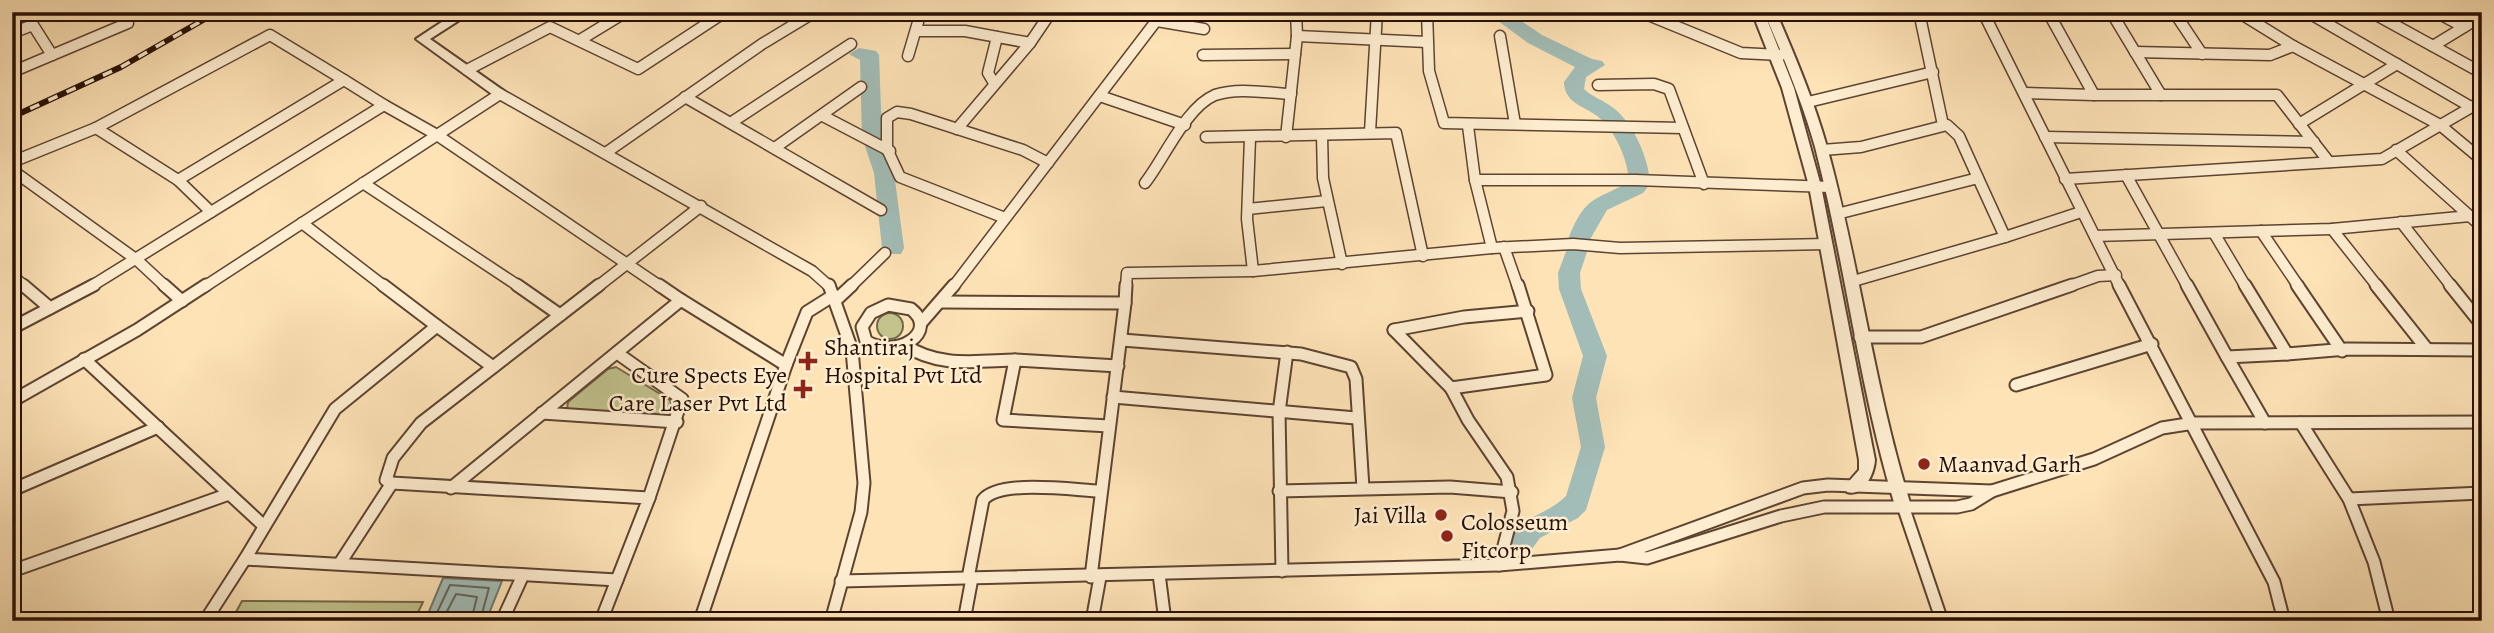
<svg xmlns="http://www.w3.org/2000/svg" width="2494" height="633" font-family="Alegreya,serif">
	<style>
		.green { fill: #c2c38d; stroke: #746948; stroke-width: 2 }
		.water { fill: #a2bdb7; stroke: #71776f; stroke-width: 2 }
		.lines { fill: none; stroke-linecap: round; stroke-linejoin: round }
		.shore { stroke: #64665e; stroke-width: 2 }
		.river { fill: #a2bdb7; fill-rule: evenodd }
		.minor-far1-casing { stroke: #5d4431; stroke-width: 13 }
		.minor-casing { stroke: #5d4431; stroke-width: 15 }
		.tertiary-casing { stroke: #5d4431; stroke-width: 4 }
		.minor-far1 { stroke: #feedd0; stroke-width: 10 }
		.minor { stroke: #feedd0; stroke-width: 11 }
		.tertiary { fill: #feedd0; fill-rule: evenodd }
		.rail-casing { stroke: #270f04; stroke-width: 6 }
		.rail { stroke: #feedd0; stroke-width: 3.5; stroke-dasharray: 10; stroke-linecap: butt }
		.poi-dot { fill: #8f2418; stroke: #feedd0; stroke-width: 2.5 }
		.labels { text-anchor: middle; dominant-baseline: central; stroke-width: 5; stroke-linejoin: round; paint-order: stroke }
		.poi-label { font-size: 24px; fill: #270f04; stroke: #feedd0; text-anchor: start }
	</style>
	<rect width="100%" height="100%" fill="#fee3b7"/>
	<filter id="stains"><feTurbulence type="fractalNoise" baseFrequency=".00286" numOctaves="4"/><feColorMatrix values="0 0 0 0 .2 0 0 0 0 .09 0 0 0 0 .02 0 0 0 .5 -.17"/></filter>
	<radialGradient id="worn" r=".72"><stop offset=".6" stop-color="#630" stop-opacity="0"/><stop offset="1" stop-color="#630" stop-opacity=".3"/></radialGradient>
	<g class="green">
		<circle cx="890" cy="326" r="13"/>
		<path d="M616,367L670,400L672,408L659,415L567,409L568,402L608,369Z"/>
		<path d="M242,601L423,602L414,621H231Z"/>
	</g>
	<path class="water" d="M443,578L502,581L486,621H425Z"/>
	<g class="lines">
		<g class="shore">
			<path d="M433,621L450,585L489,588L480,621"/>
			<path d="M442,621L456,594L477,597L471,621"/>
		</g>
		<g class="river">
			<path d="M1486,12H1508L1542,35L1592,59L1602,61L1605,65L1586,77L1584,89C1592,97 1603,100 1612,107C1633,122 1649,158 1650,184L1643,193L1607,210L1588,243H1572L1569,237C1586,195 1595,201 1629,182C1628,161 1617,135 1602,120C1589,107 1564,105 1564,82L1575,67L1528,43Z"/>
			<path d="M859,48L876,51L879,55L882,137L894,173L904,248L901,254H885L882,248L874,173L862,137L860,60L849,54Z"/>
			<path d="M1576,244L1584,246L1587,252L1580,273L1581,289L1607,356L1596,398L1605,447L1586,510L1578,518L1540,538L1531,550L1522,553L1513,550L1509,542C1523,514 1546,516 1566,496L1581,447L1572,398L1583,356L1559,289L1558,273L1568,246Z"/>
		</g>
		<defs>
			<g id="minor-far1">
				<path d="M1427,12L1429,71L1444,123L1683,128"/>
				<path d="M1641,12L1741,53L1781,55"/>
				<path d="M1919,12L1943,125"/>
				<path d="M1983,12L2120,287"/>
				<path d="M2111,12L2161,95"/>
				<path d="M2174,12L2202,54"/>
				<path d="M2307,12L2471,107"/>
				<path d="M2371,12L2482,73"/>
				<path d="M2436,12L2464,27"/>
				<path d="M1157,21L1204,29"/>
				<path d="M916,31H965L1030,43"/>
				<path d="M12,33L33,25L52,55"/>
				<path d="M1297,36L1427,42"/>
				<path d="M1500,36L1515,124"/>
				<path d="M580,40L626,12"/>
				<path d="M2293,46L2440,125L2482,160"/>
				<path d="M2433,46L2482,16"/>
				<path d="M2135,52L2270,55L2293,46L2238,12"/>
				<path d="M1203,55L1295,54"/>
				<path d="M908,56L921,12"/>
				<path d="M467,70L550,27L638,69L725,12"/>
				<path d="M12,72L128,23"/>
				<path d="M994,83L988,73L997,37"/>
				<path d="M1598,85L1654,84L1669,89L1704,184"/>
				<path d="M2024,93L2094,95L2048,12"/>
				<path d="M2094,95H2277L2329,162"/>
				<path d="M1100,96L1185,125"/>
				<path d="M685,97L881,210"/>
				<path d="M1808,102L1933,72"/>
				<path d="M823,116L890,151"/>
				<path d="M732,122L851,44"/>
				<path d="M2299,124L2397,64"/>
				<path d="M1468,126L1475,180"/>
				<path d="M96,128L270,35L344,80"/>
				<path d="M957,129L1030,43L1051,12"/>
				<path d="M1370,132L1377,12"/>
				<path d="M1322,135L1323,178L1342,264"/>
				<path d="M1206,137L1396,133L1423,256"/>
				<path d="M1286,137L1297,36L1296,12"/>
				<path d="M2045,137L2314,142"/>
				<path d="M1250,138L1247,219L1253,271"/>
				<path d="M776,147L861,87"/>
				<path d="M1822,150L1861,147L1947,125L1959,136L1978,178"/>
				<path d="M2396,150L2482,227"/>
				<path d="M607,152L762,44L815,12"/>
				<path d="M12,162L96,128L178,180L344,80L384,105"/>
				<path d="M12,170L137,260L166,287"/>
				<path d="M2126,175L2188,287"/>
				<path d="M2065,179L2382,159L2482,101"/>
				<path d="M178,180L211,212"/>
				<path d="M363,183L520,287"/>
				<path d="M1145,183C1164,159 1186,107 1215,95C1238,87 1268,93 1291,94"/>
				<path d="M1248,209L1327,201"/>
				<path d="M1837,214L1978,178L2005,237L2081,212"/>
				<path d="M1005,218L900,177L887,149V118L897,112L911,114L1023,150L1048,163"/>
				<path d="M2401,222L2452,287"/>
				<path d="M302,223L385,287"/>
				<path d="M2332,229L2378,287"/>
				<path d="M2261,231L2299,287"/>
				<path d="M2214,233L2246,287"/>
				<path d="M2095,236L2332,229L2470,216"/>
				<path d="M1504,247L1518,287"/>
				<path d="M1492,248L1573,244L1620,248L1827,244"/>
				<path d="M12,275L25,287"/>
				<path d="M1850,282L2005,237"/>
				<path d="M90,287L384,105L437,135L661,287"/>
				<path d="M204,287L500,94L812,271L830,287"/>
				<path d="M597,287L701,206"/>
				<path d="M850,287L885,253"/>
				<path d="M953,287L1163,12"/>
				<path d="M1126,287L1127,273L1253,271L1492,248L1475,180H1636L1830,187"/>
				<path d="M2067,287L2098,276L2116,275"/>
			</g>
			<g id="minor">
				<path d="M23,285L50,308"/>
				<path d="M164,285L182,301"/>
				<path d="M383,285L437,326L335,409L245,559L617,580"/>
				<path d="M517,285L560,315"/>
				<path d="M599,285L421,423L393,458L386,480L392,483L649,498L601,621"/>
				<path d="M659,285L681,300"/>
				<path d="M829,285L852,350L864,483L861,512L831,621"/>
				<path d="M2119,285L2274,582L2284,621"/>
				<path d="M2187,285L2227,357L2287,354L2245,285"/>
				<path d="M2297,285L2342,351"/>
				<path d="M2376,285L2426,348"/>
				<path d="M2450,285L2482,325"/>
				<path d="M836,300L852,285"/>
				<path d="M941,302L1125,303L1126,285"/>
				<path d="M888,305L911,309C940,332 896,360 866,341L862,327L871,313Z"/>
				<path d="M921,323L954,285"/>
				<path d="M437,326L493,367"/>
				<path d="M12,328L94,285"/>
				<path d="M1394,330L1451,388L1468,420L1507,477L1513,511L1499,565"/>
				<path d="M1394,330L1464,317L1528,311"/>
				<path d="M1860,337H1921L2072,285"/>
				<path d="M1122,340L1301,354L1351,367L1356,379L1363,488"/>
				<path d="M905,345C938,368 977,361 1015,360"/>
				<path d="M617,353L682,399L649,498"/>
				<path d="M2287,354L2347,349L2482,350"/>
				<path d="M2227,357L2265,423"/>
				<path d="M84,359L264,526"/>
				<path d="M786,365L807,312L834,295"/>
				<path d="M2016,385L2152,344"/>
				<path d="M1451,388L1546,375L1518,285"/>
				<path d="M1113,397L1356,418"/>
				<path d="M12,401L137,330L206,285"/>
				<path d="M542,413L677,422"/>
				<path d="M2301,423L2349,499L2374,562L2389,621"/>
				<path d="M1109,426L1003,420L1015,360L1118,366"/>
				<path d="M451,488L681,300L786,365L700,621"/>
				<path d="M12,490L158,427"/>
				<path d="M1279,491L1450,487L1512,492"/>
				<path d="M2349,499L2482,493"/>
				<path d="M1903,506L1942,621"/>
				<path d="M1620,555L1803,488L1828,485L1992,491L2094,459L2162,428L2194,423L2482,422"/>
				<path d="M340,563L392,483"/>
				<path d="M12,571L229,494"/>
				<path d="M1282,571L1279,412L1287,352"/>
				<path d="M1159,574L1165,621"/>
				<path d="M1091,577L1125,303"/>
				<path d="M968,578L983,500C999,479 1073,490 1100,491"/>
				<path d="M841,581L1499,565L1620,555L1647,558L1781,516L1824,507H1957L1971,504L1992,491"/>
				<path d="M205,621L245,559"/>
				<path d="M502,621L523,575"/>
				<path d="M964,621L972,578"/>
				<path d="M1092,621L1100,577"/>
			</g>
			<g id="tertiary">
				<path d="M457,12H472L430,39L504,91L506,94L504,97H496L416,39Z"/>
				<path d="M1752,12H1764L1794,88L1821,186L1875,460C1874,474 1864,497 1847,492L1844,487L1859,470V460L1809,186L1782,88Z"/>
				<path d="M1764,12H1776C1795,56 1814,101 1827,147C1860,266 1874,388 1911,506L1909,511L1903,513L1897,511L1895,506C1859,388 1846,266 1815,147C1802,101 1783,56 1764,12Z"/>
			</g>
		</defs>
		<use href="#minor-far1" class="minor-far1-casing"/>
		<use href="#minor" class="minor-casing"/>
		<use href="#tertiary" class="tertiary-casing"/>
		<use href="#minor-far1" class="minor-far1"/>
		<use href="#minor" class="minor"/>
		<use href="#tertiary" class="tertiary"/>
		<defs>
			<path id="rail" d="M12,117L121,67L217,12"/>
		</defs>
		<use href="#rail" class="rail-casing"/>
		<use href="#rail" class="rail"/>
	</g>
	<g class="poi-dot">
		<path d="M804.5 350.5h7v7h7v7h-7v7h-7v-7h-7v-7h7z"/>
		<path d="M799.5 378.5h7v7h7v7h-7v7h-7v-7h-7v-7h7z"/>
		<circle cx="1924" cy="464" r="7"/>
		<circle cx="1441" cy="515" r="7"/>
		<circle cx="1447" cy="536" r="7"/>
	</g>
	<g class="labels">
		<g class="poi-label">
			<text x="824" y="347">Shantiraj<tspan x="824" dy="28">Hospital Pvt Ltd</tspan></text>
			<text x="787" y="375" text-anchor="end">Cure Spects Eye<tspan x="787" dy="28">Care Laser Pvt Ltd</tspan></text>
			<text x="1938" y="464">Maanvad Garh</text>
			<text x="1427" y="515" text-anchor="end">Jai Villa</text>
			<text x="1461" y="522">Colosseum<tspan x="1461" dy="28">Fitcorp</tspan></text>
		</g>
	</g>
	<rect width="2494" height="633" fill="none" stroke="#fee3b7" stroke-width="42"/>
	<rect x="14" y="14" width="2466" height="605" fill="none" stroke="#270f04" stroke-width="3.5"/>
	<rect x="21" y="21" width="2452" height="591" fill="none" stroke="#270f04" stroke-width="2"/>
	<rect width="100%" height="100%" filter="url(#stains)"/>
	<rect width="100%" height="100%" fill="url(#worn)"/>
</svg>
